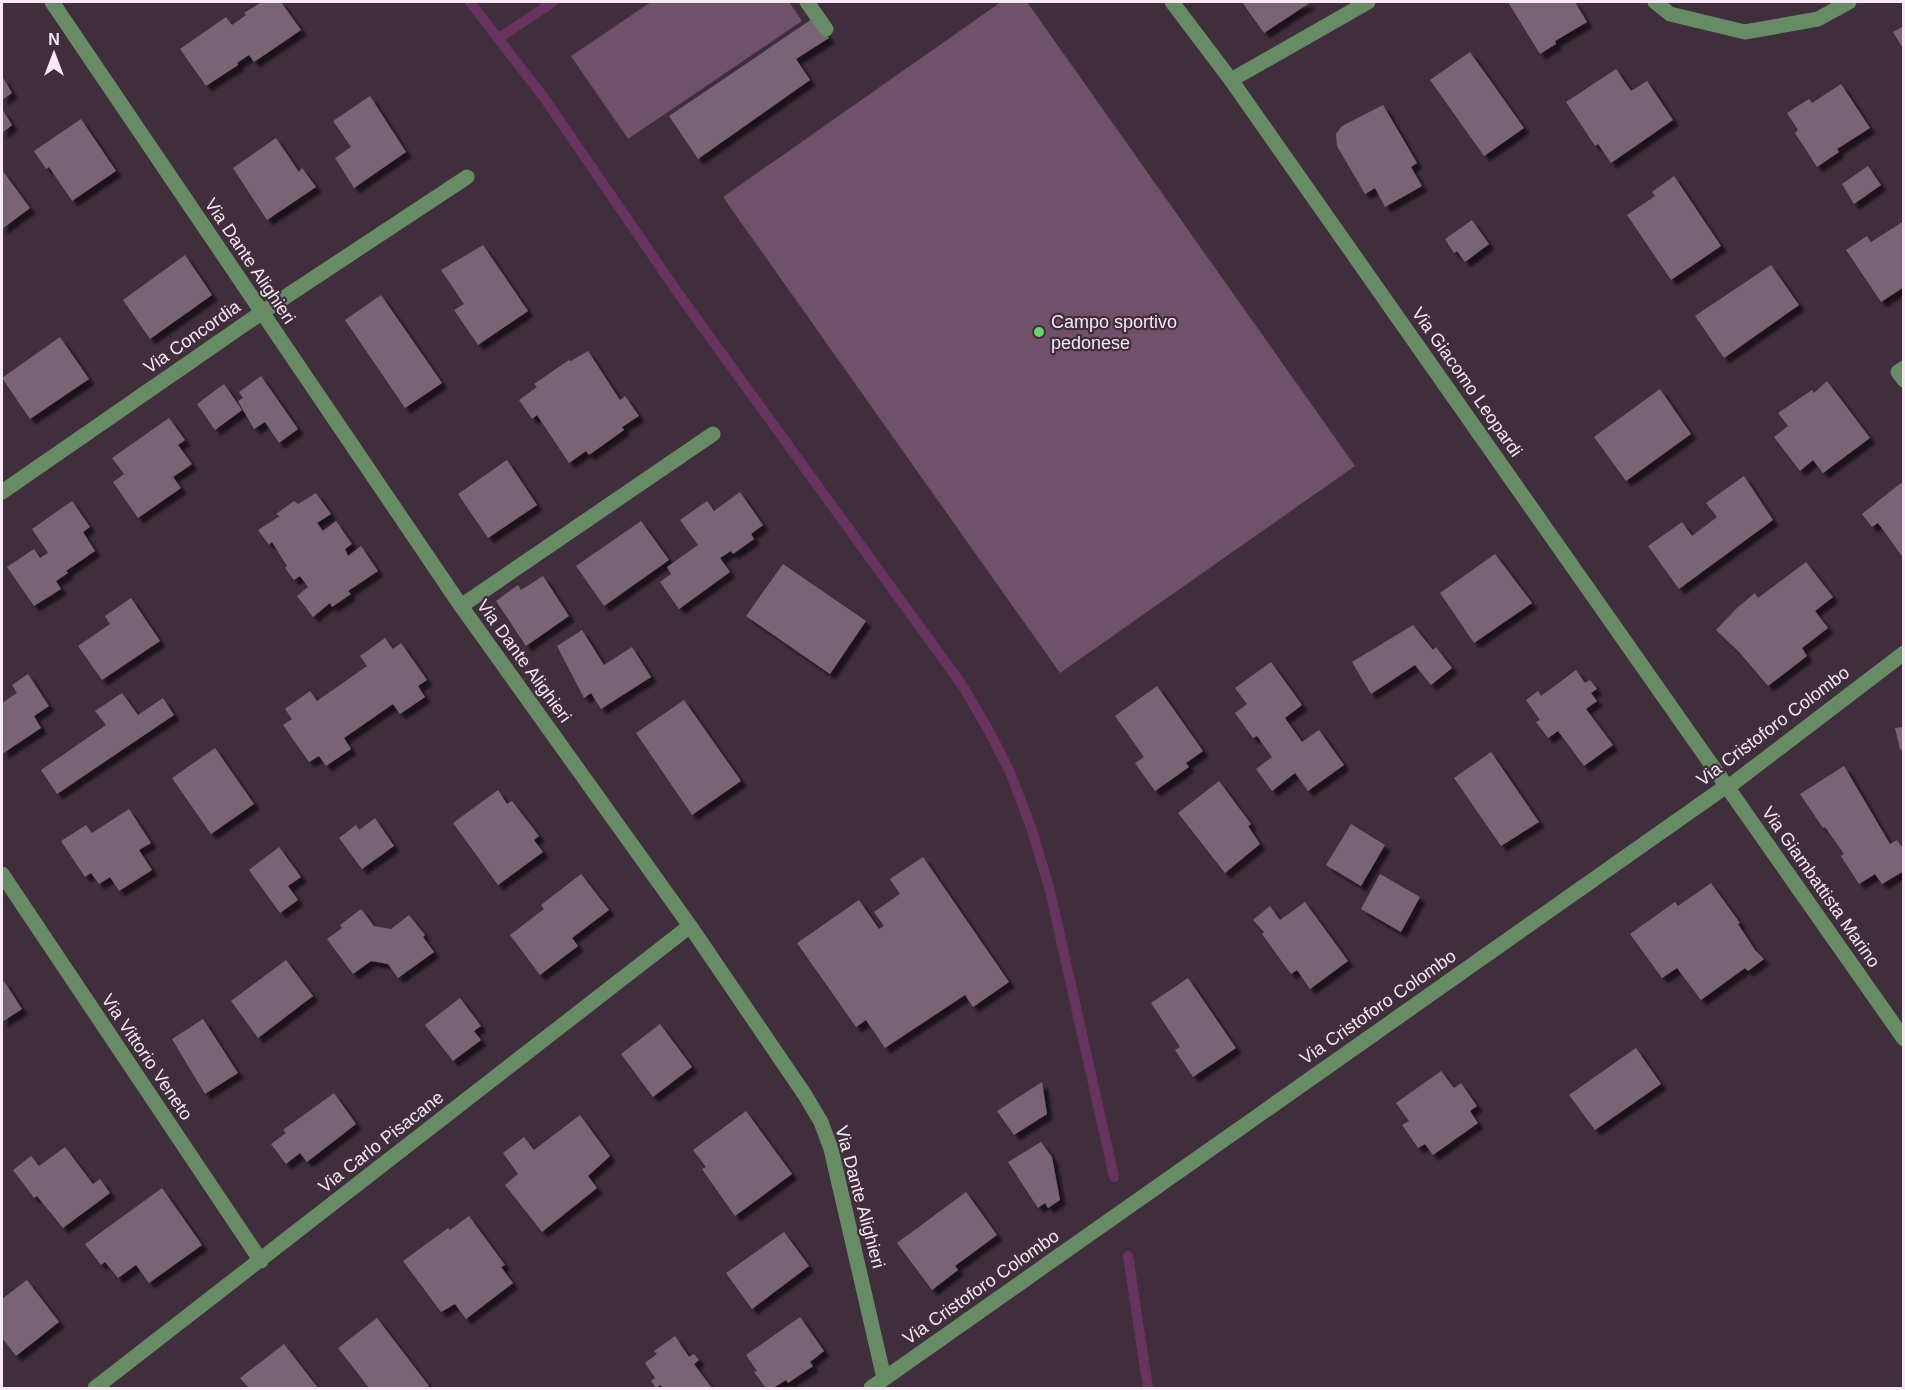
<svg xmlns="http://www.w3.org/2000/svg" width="1905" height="1390" font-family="Arial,sans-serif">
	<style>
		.green { fill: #71506a }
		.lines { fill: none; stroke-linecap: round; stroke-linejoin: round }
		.stream { stroke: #68345f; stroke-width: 10 }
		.building { fill: #796374; filter: url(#shadow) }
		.minor { stroke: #668b65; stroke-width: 15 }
		.poi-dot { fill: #65d467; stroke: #412e3d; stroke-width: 2 }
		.labels { text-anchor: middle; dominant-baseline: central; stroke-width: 4.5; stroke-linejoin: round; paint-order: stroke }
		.street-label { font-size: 18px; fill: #f6e9f3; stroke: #412e3d }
		.poi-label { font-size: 18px; fill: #f6e9f3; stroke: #412e3d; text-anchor: start }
	</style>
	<defs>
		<filter id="shadow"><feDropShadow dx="5.5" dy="5.5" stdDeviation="1.5" flood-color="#0009"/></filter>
	</defs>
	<rect width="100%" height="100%" fill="#412e3d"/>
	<g class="green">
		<path d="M651,2H789L802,21L628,139L571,56Z"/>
		<path d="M1001,2H1027L1355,466L1060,673L723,197Z"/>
	</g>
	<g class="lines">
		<g class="stream">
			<path d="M470,2L545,99L678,293L962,685L989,731L1010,772L1032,830L1050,891L1114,1177"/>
			<path d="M499,38L553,2"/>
			<path d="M1128,1256L1148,1388"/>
		</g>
	</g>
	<g class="building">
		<path d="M262,2H281L301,30L254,62L249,55L237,63L238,65L206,86L180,49L226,17L232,25L246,15L244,13Z"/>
		<path d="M1242,2H1311L1264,33Z"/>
		<path d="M1508,2H1575L1587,22L1555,41L1556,44L1540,54Z"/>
		<path d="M815,17L829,38L796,59L810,80L698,159L669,116Z"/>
		<path d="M1904,26V50L1893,32Z"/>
		<path d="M1470,52L1524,128L1484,156L1430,80Z"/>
		<path d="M1616,69L1631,91L1647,81L1673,120L1611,163L1598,144L1595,146L1566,102Z"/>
		<path d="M2,76L12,93L2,100Z"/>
		<path d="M1841,84L1870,128L1837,149L1839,152L1817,167L1795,133L1798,130L1787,113L1809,99L1812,103Z"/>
		<path d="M370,96L406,152L354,188L335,158L351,147L333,121Z"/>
		<path d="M1383,105L1417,163L1411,167L1422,186L1385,207L1375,188L1365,194L1337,146L1336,134L1342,126Z"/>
		<path d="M2,109L12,125L2,133Z"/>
		<path d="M81,119L116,171L72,201L49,167L46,169L34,151Z"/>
		<path d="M276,138L299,172L302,168L316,187L267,220L233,168Z"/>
		<path d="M1868,166L1881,185L1854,204L1842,184Z"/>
		<path d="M2,170L30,208L2,229Z"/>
		<path d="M1674,176L1721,246L1671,280L1627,215L1655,196L1652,192Z"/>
		<path d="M1472,220L1489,244L1465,262L1457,251L1454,253L1445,239Z"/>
		<path d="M1904,221V287L1881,302L1846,250L1867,236L1871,242Z"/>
		<path d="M483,245L528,311L478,345L454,310L464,304L441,270Z"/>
		<path d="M185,255L212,295L150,339L123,300Z"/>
		<path d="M1771,265L1799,305L1724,358L1695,316Z"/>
		<path d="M381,295L442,383L405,408L345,320Z"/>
		<path d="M60,337L89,379L30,419L2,378Z"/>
		<path d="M588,351L620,400L625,396L639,416L622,427L624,430L589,455L586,451L569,463L537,415L532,419L519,400L537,387L534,384L569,360L571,361Z"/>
		<path d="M261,376L298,429L279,443L265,422L254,429L238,401L243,398L239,392Z"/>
		<path d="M1827,381L1870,438L1823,473L1813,460L1800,471L1774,437L1788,426L1778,413L1812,390L1814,393Z"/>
		<path d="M224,384L242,410L215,430L197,404Z"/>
		<path d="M1660,389L1691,434L1626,481L1594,437Z"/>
		<path d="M169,418L185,440L178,445L192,464L173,477L181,488L138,518L113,482L124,474L112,458Z"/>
		<path d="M507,460L537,505L488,538L458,494Z"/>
		<path d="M1744,476L1773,520L1679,589L1648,546L1682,522L1692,536L1717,517L1706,503Z"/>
		<path d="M1901,483L1904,487V559L1878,523L1872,527L1862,514Z"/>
		<path d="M740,492L763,525L751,534L754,539L733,554L731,551L720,558L730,572L679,609L660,582L671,574L667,567L698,545L680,520L707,501L714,511Z"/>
		<path d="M316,493L331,514L317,523L323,531L336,521L352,544L345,549L348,556L361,546L378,571L348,591L351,594L332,607L330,603L313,617L297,596L308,587L300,576L294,580L285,568L287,566L272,542L269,545L258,530L280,516L276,514L294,501L298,504Z"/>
		<path d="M72,501L90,527L83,532L95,551L66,571L68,573L56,581L61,589L34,606L7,567L34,549L40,558L48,553L32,529Z"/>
		<path d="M641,521L669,560L604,606L576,566Z"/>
		<path d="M1495,554L1532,603L1474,643L1440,593Z"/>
		<path d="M1806,562L1833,597L1815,611L1828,628L1802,648L1807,656L1768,686L1740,653L1716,630L1737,608L1755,593L1758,598Z"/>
		<path d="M783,564L866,621L830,674L746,616Z"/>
		<path d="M543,576L569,616L526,646L496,601L518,585L521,590Z"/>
		<path d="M131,598L160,641L102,680L78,646L110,624L105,616Z"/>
		<path d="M1413,625L1433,650L1436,647L1452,668L1431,685L1415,665L1371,694L1352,662Z"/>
		<path d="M582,630L604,665L632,647L651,677L601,709L591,693L584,698L557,646Z"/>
		<path d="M385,638L393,649L401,643L427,680L418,686L425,697L400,714L393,704L344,738L351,749L326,766L319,756L309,762L283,725L292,719L285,709L310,691L317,701L367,666L360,656Z"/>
		<path d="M1271,662L1302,705L1285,718L1302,742L1319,730L1344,765L1308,791L1295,773L1272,791L1256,769L1272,757L1257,736L1253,738L1235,713L1247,704L1235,688Z"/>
		<path d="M1576,670L1585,683L1590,680L1597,689L1591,693L1597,701L1586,709L1613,745L1584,766L1558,731L1548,738L1536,722L1540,720L1526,700L1538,691L1541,696Z"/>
		<path d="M28,674L49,706L34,716L41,728L2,754V703L17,693L12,685Z"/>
		<path d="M1157,686L1203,751L1186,763L1189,767L1155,791L1135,763L1144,757L1115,716Z"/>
		<path d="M122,693L138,715L163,698L174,715L57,794L41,770L106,725L95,711Z"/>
		<path d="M684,700L741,781L692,815L636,733Z"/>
		<path d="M1904,727V752L1900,749L1895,728Z"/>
		<path d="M215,748L254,804L211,834L172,778Z"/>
		<path d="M1491,752L1539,822L1501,846L1454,778Z"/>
		<path d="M1844,766L1890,844L1897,840L1904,850V871L1882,884L1875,874L1859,884L1841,856L1844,854L1825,827L1823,828L1800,794Z"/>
		<path d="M1219,781L1251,824L1248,826L1260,844L1225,873L1178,813Z"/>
		<path d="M498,790L507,804L512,801L539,836L534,840L543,852L498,885L453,823Z"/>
		<path d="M129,809L151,843L139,850L152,870L119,891L110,877L99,884L91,873L85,877L61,841L86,825L92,833Z"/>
		<path d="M375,818L394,846L362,869L339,838L356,825L359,830Z"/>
		<path d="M1351,824L1385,845L1361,886L1326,865Z"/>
		<path d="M279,847L301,877L288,886L298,900L280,913L249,870Z"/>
		<path d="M923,857L1009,982L973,1007L965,995L885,1048L866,1020L856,1027L797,943L859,900L879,929L884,926L874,912L900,894L890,879Z"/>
		<path d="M581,874L609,910L572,938L578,946L540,975L510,935L544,909L541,905Z"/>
		<path d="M1380,874L1420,897L1401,932L1361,909Z"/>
		<path d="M1711,883L1740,923L1738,924L1755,950L1764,959L1748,971L1745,968L1701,1000L1677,968L1662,978L1630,934L1675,902L1678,906Z"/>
		<path d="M1305,902L1348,961L1310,989L1297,970L1291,974L1262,934L1264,932L1253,920L1270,906L1280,920Z"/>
		<path d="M361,909L374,926L391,929L409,915L425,935L423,937L434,952L398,978L388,964L371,961L353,974L327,939L342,928L340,925Z"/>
		<path d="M286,960L313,996L258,1038L231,1001Z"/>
		<path d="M1188,978L1236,1048L1193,1077L1175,1050L1180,1047L1151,1003Z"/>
		<path d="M4,981L22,1009L2,1022V983Z"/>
		<path d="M460,998L481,1026L474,1031L481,1040L453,1061L425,1025Z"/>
		<path d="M203,1019L238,1073L205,1094L172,1039Z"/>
		<path d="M660,1024L692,1067L653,1097L621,1054Z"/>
		<path d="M1636,1048L1661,1084L1595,1130L1569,1095Z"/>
		<path d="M1441,1071L1454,1088L1461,1083L1477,1106L1470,1111L1478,1123L1433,1155L1425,1144L1418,1148L1402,1125L1409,1121L1396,1103Z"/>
		<path d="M1042,1082L1047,1114L1014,1135L997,1111Z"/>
		<path d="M334,1093L356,1124L307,1162L300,1153L286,1164L271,1144L286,1133L283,1130Z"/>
		<path d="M746,1111L792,1174L735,1216L702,1169L706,1167L693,1150Z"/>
		<path d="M580,1115L610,1156L588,1176L597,1188L542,1232L505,1185L518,1174L503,1153L524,1137L534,1150Z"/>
		<path d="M1041,1142L1052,1157L1060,1200L1048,1208L1045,1203L1038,1208L1008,1162Z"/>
		<path d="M65,1147L93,1184L100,1179L110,1193L63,1228L37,1196L34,1198L13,1170L31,1156L39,1166Z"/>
		<path d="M162,1188L202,1245L149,1283L136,1265L118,1278L105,1262L101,1265L85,1244Z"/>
		<path d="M966,1192L997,1235L955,1266L958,1270L932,1290L897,1243Z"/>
		<path d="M469,1216L505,1265L501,1267L513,1283L466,1319L455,1304L441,1312L403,1261L448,1228L450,1230Z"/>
		<path d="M784,1232L809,1266L752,1309L726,1273Z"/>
		<path d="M27,1280L59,1322L16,1356L3,1339L2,1340V1299Z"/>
		<path d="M800,1317L824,1351L810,1362L813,1366L788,1383L786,1380L773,1388H766L754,1372L757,1371L746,1355Z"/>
		<path d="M377,1318L429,1386L426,1388H369L338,1348Z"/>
		<path d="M675,1336L689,1357L694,1354L699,1360L694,1364L712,1388H663L660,1385L656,1388L651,1381L655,1378L645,1363L657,1354L654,1351Z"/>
		<path d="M284,1344L318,1388H249L240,1378Z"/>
	</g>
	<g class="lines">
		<g class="minor">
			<path d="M52,2L461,606L690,926L805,1095L821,1122L831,1149L884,1378"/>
			<path d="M807,2L826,29"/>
			<path d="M1172,2L1231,80L1904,1039"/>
			<path d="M1655,2L1670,14L1745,32L1818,19L1849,2"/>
			<path d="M1231,80L1368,2"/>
			<path d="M1904,368L1898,372L1904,380"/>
			<path d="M2,492L261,313L467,177"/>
			<path d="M461,606L713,434"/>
			<path d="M2,874L261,1261"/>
			<path d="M95,1388L690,926"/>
			<path d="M871,1388L1725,787L1727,788L1904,653"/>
		</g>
	</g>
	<circle class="poi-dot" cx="1039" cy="332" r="6"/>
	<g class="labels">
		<g class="street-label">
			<text transform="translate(250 261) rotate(56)">Via Dante Alighieri</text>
			<text transform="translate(192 337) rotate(-35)">Via Concordia</text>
			<text transform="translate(1467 382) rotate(55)">Via Giacomo Leopardi</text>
			<text transform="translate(524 661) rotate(54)">Via Dante Alighieri</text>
			<text transform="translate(1773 726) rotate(-37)">Via Cristoforo Colombo</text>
			<text transform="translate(1821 887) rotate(55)">Via Giambattista Marino</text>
			<text transform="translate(1378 1007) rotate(-35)">Via Cristoforo Colombo</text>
			<text transform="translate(147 1057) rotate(56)">Via Vittorio Veneto</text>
			<text transform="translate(381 1142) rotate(-38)">Via Carlo Pisacane</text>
			<text transform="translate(860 1197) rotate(75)">Via Dante Alighieri</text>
			<text transform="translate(981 1287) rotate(-35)">Via Cristoforo Colombo</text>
		</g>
		<g class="poi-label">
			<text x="1051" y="322">Campo sportivo<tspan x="1051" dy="21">pedonese</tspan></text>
		</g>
	</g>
	<rect width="1905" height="1390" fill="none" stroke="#f6e9f3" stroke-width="6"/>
	<g transform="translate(54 54)" stroke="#412e3d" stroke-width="4.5" paint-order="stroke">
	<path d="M0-4.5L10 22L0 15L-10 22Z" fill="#f6e9f3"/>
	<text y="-9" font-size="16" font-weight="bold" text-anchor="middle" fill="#f6e9f3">N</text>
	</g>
</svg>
